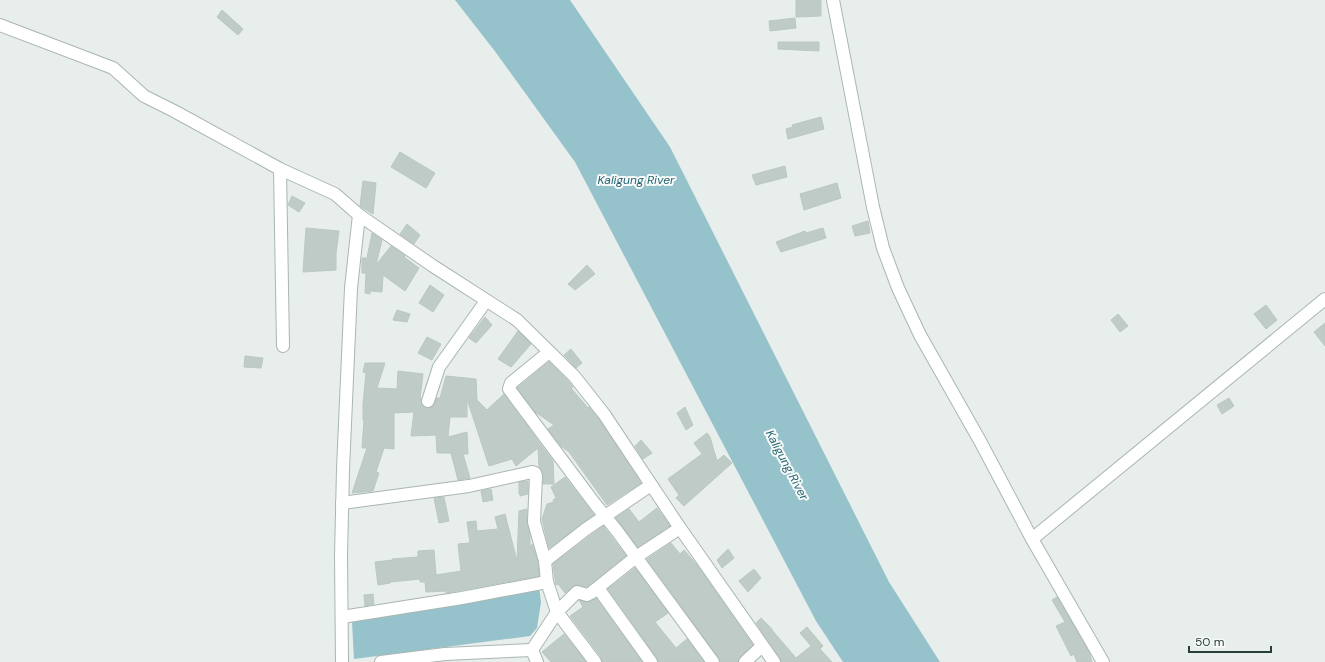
<svg xmlns="http://www.w3.org/2000/svg" width="1325" height="662" font-family="'DM Sans',sans-serif">
	<style>
		.water { fill: #96c2cc }
		.building { fill: #bfcbc7; stroke: #bac7c2 }
		.lines { fill: none; stroke-linecap: round; stroke-linejoin: round }
		.minor-casing { stroke: #aab6b2; stroke-width: 14 }
		.minor { stroke: #fff; stroke-width: 12 }
		.labels { text-anchor: middle; dominant-baseline: central; stroke-width: 4; stroke-linejoin: round; paint-order: stroke }
		.water-label { font-size: 12px; font-style: italic; fill: #276574; stroke: #f7faf9 }
	</style>
	<rect width="100%" height="100%" fill="#e7eeeb"/>
	<g class="water">
		<path d="M455,0H570L670,147L889,582L940,662H843L816,621L575,162L494,50Z"/>
		<path d="M539,587L541,602L537,628L530,636L354,659L352,622Z"/>
	</g>
	<g class="building">
		<path d="M796,0H821V16L796,17Z"/>
		<path d="M222,10L243,29L238,35L217,17Z"/>
		<path d="M795,18L796,28L770,31L769,21Z"/>
		<path d="M778,42H819V51L778,49Z"/>
		<path d="M821,117L824,129L788,139L786,129L793,127L792,125Z"/>
		<path d="M400,152L435,173L426,188L391,167Z"/>
		<path d="M785,166L787,177L756,185L752,175Z"/>
		<path d="M363,181L376,183L373,214L360,206Z"/>
		<path d="M837,183L841,198L804,210L800,194Z"/>
		<path d="M292,196L305,203L299,212L288,205Z"/>
		<path d="M868,221L870,233L855,236L852,226Z"/>
		<path d="M407,224L420,235L414,244L400,234Z"/>
		<path d="M306,228L339,231L336,253V270L303,272Z"/>
		<path d="M823,228L826,238L781,252L776,242L805,231L806,233Z"/>
		<path d="M372,233L382,240L376,265L391,246L405,256L404,257L419,268L405,291L383,275L382,292L370,291V294L365,293L366,273H362V258H367Z"/>
		<path d="M587,265L595,274L575,290L568,284Z"/>
		<path d="M430,285L444,295L433,312L419,303Z"/>
		<path d="M1266,305L1277,320L1266,329L1254,314Z"/>
		<path d="M397,310L410,314L407,322L393,320Z"/>
		<path d="M1118,314L1128,326L1120,332L1111,320Z"/>
		<path d="M485,317L492,325L476,343L469,338Z"/>
		<path d="M1325,323V346L1314,332Z"/>
		<path d="M518,331L531,344L511,367L498,359Z"/>
		<path d="M427,337L441,344L432,360L418,353Z"/>
		<path d="M571,349L582,363L576,368L564,355Z"/>
		<path d="M245,356L263,358L261,368L244,367Z"/>
		<path d="M549,362L568,381L573,387L571,388L588,408L589,407L598,418L641,483L607,505L569,452L561,446L548,429L554,425L535,412L517,388Z"/>
		<path d="M365,363H385L377,388L397,389L398,371L423,374L420,398H421V402L422,406L426,408L433,407L437,398H440L446,376L476,379L477,400L487,410L504,394L553,461L554,484H543V474L539,467L538,448L516,466L512,459L489,466L467,399V417H450L448,437L467,432L468,454H463L470,478L458,480L451,453H437L436,435L411,436L414,412L394,413V449L384,448L376,472L379,473L373,491L352,493L367,448H362L364,420H363V404L366,373L363,372Z"/>
		<path d="M1229,398L1234,406L1222,414L1217,405Z"/>
		<path d="M685,407L693,425L686,430L677,413Z"/>
		<path d="M707,433L710,437L717,461L724,455L732,463L684,506L676,498L679,495L668,479L702,454L694,443Z"/>
		<path d="M641,440L652,453L643,459L635,446Z"/>
		<path d="M565,477L594,515L549,548L542,519L547,504L554,502L553,500L556,498L551,487Z"/>
		<path d="M528,481V494L520,496V494H519V482Z"/>
		<path d="M491,489L493,500L483,502L481,491Z"/>
		<path d="M444,497L449,521L439,523L434,498Z"/>
		<path d="M657,508L670,526L638,547L616,518L629,509L639,522Z"/>
		<path d="M527,509V522L530,536V549L532,544L538,562L539,576L446,593V591L426,592L425,582H420V579L390,582V583L378,585L375,562L393,560L392,559L418,557V551L434,550L436,575L461,571L458,544L470,543L467,522L476,521L477,531L498,529L495,517L505,514L517,561L519,511Z"/>
		<path d="M603,526L626,556L587,587L575,585L565,593L558,584L556,585L553,564Z"/>
		<path d="M671,543L680,554L684,550L697,565L753,645L740,657L738,662H720L719,658L647,559Z"/>
		<path d="M728,549L734,558L722,568L717,560Z"/>
		<path d="M635,568L668,613L655,622L676,648L687,639L704,662H658L657,658L608,589Z"/>
		<path d="M754,569L761,578L748,592L739,581Z"/>
		<path d="M373,594L374,604L365,606L364,595Z"/>
		<path d="M1057,597L1089,652L1092,662H1077L1074,654L1071,656L1056,626L1065,622L1052,600Z"/>
		<path d="M596,598L642,662H602L601,657L570,616L583,607L579,600L590,602Z"/>
		<path d="M761,618L772,629V630L796,658L811,646L800,633L807,627L823,646L820,649L832,662H781L780,658L756,623Z"/>
		<path d="M564,634L586,662H551L542,652Z"/>
	</g>
	<g class="lines">
		<defs>
			<g id="minor">
				<path d="M833,0L873,207L883,248L898,288L920,335L980,441L1032,539L1103,662"/>
				<path d="M0,25L113,68L144,96L174,111L280,169L335,194L359,215L433,266L517,320L574,376L604,414L680,528L774,662"/>
				<path d="M280,169L283,346"/>
				<path d="M549,352L511,383L509,389L595,504L617,531L713,662"/>
				<path d="M428,401L439,367L486,301"/>
				<path d="M342,503L469,486L532,472L535,473L536,476L534,522L545,561L547,582L557,612L595,662"/>
				<path d="M1032,539L1325,299"/>
				<path d="M545,561L586,529L651,485"/>
				<path d="M598,588L651,662"/>
				<path d="M342,617L462,598L547,582"/>
				<path d="M342,662L341,556L343,469L351,288L359,215"/>
				<path d="M381,662L445,654L532,650"/>
				<path d="M537,662L532,650L557,612L577,592L587,595L591,593L636,557L680,528"/>
				<path d="M745,662L762,646"/>
			</g>
		</defs>
		<use href="#minor" class="minor-casing"/>
		<use href="#minor" class="minor"/>
	</g>
	<g class="labels">
		<g class="water-label">
			<text x="636" y="180">Kaligung River</text>
			<text transform="translate(787 465) rotate(62)">Kaligung River</text>
		</g>
	</g>
	<path d="M1189 646v6h82v-6" fill="none" stroke="#273e39" stroke-width="2"/>
	<text x="1195" y="646" font-size="12" fill="#273e39" stroke="#f7faf9" stroke-width="3" paint-order="stroke">50 m</text>
</svg>
